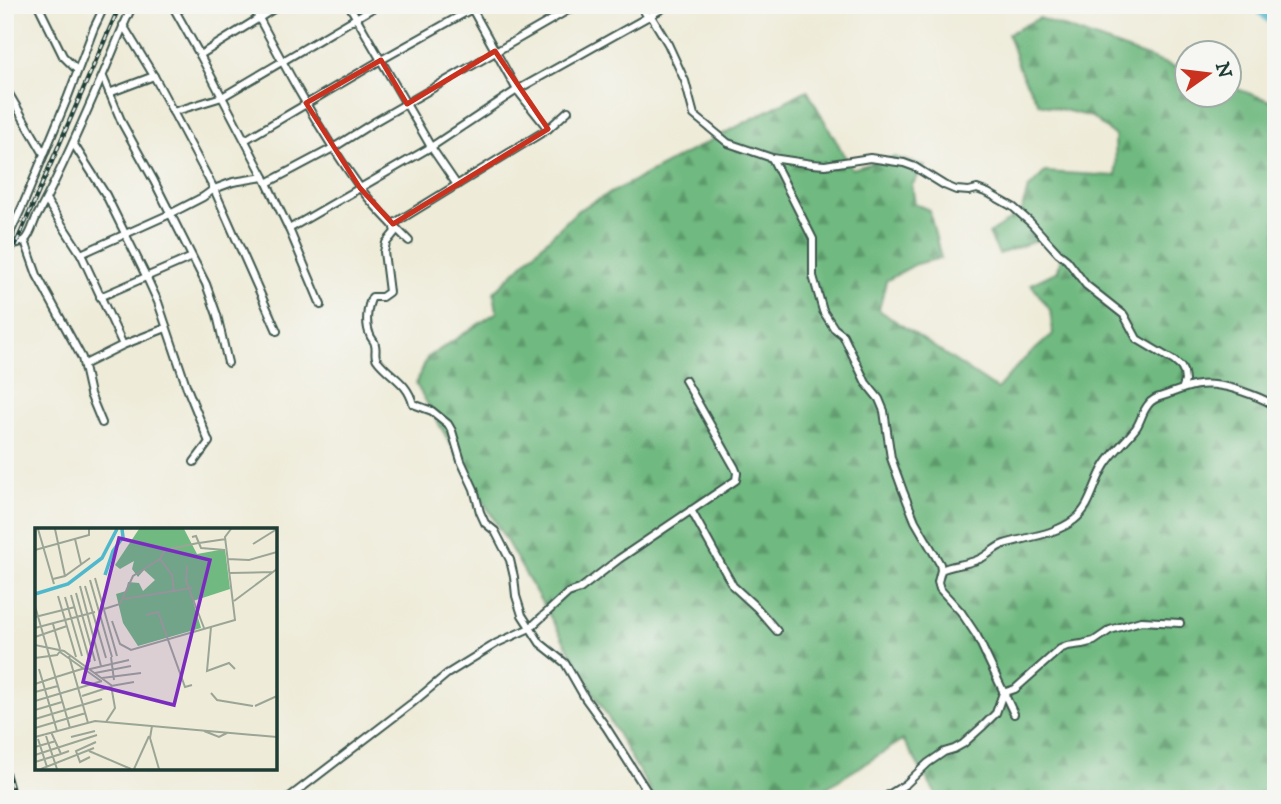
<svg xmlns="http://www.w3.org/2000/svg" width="1281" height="804" font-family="'IM FELL DW Pica',serif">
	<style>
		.forest { fill: url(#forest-firs); stroke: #487b5a; stroke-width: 2 }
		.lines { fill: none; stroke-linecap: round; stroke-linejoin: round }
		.river { stroke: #50b8cd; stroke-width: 12 }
		.street-casing { stroke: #3e574d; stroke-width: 10 }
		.street { stroke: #fff; stroke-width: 6 }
		.rail-casing { stroke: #1f3d34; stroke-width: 4.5 }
		.rail { stroke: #f6f6f2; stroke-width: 2; stroke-dasharray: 5; stroke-linecap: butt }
		.marked { fill: none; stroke: #c8321e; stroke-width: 5; stroke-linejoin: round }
		.inset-river { fill: none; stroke: #50b8cd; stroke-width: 3.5 }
		.inset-road { fill: none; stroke: #9ba596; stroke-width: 2 }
		.view { fill: #7b2cbf; fill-opacity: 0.15; stroke: #7b2cbf; stroke-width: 3.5 }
		.inset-edge { fill: none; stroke: #1f3d34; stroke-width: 3.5 }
	</style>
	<defs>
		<pattern id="forest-firs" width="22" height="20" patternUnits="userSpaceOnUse" patternTransform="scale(1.75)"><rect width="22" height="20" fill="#70b980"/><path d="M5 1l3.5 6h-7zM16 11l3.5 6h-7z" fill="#5b986a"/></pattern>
	</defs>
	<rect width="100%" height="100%" fill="#f6f6f2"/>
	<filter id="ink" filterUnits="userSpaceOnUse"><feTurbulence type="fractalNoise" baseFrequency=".0143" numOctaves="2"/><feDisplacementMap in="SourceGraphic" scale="14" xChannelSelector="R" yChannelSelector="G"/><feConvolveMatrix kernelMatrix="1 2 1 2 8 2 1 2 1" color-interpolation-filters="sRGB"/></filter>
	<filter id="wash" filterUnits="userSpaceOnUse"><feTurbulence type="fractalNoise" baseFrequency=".00686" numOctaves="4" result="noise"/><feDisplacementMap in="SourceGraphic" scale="28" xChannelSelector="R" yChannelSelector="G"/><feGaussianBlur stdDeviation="1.57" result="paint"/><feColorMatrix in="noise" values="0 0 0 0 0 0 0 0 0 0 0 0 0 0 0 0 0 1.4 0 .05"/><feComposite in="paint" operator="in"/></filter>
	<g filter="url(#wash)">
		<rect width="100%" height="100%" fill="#eeebd8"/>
		<path class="forest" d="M1039,18L1186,71V94H1228L1229,86L1276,103V799H939L903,740L808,799H655L416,384L427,358L497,312L494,292L578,210L807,90L852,169L894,157L925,166L912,185L915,204L929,210L941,258L916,264L886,281L879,310L997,389L1020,363L1053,334L1050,310L1031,284L1058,271L1062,251L1038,240L999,254L989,234L1021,212L1028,189L1045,172L1116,176L1115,136L1092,117L1039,104L1021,73L1008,34Z"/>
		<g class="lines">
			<path class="river" d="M1257,5L1276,23"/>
		</g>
	</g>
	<g filter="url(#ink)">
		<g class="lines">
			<defs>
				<g id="street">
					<path d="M38,5L63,56L77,70"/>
					<path d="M172,5L200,55L264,177L289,229L321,305"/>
					<path d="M252,5C285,67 318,129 359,186C373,206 392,224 409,241"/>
					<path d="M349,5L431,147L457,185"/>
					<path d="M640,5L648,17"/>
					<path d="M471,7L517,90L548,129"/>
					<path d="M176,11L187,5"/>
					<path d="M651,16L668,44L685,81L694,115L728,143L772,158L812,164L825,165L870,158L904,163L915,167L944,185L956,190L969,191L977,189L988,193L1013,207L1031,223L1058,253L1067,260L1086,285L1124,315L1137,339L1174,361L1181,367L1184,373L1185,381L1183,387"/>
					<path d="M123,25L154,76L214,189L277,331"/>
					<path d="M200,55L280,5"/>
					<path d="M103,77L122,123L154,181L206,284L217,315L228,363"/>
					<path d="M5,87L44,154"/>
					<path d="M109,93L154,76"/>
					<path d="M568,111L548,129L393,224L395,232L386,243L384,252L389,292L382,297H372C367,307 365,324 370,335C371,339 375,341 375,345C377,351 373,356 378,361C392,378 407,382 413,404L432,411L448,424L452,431L461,461L474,489L480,512L485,523L495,531L510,560L514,577L516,596L522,615L540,643L565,663L585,698L606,727L652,799"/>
					<path d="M173,112L222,97L378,5"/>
					<path d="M245,140L381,60L479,5"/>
					<path d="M73,143L106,195L147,278L158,302L187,388L209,442L194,462"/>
					<path d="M772,158L813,239V276L823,311L834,328L843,335L866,383L879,399L884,411L891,458L903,491L915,521L940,564L941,570L938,582L940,589L961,612L977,636L1014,714"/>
					<path d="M267,183L333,148L376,121L577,5"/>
					<path d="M46,200L81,254L123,345"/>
					<path d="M289,229L431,147L517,90L669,5"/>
					<path d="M25,241L37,275L82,358L90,394L102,423"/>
					<path d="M9,245L11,231L23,205L67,99L94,28L105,5"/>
					<path d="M5,246C11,244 20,244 25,240C31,235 33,223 37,216C61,172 81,125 101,79C112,55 121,29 133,5"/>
					<path d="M81,254L170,214L203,197L214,189L233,182L264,177"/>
					<path d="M100,297L192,257"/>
					<path d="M85,364L123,345L166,328"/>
					<path d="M691,510L733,586L757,608L777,631"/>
					<path d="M941,570C952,565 965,565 977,560C987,557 993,548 1004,544C1027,537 1054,535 1074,520C1092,506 1093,484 1105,465C1113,452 1126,441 1136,428C1141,421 1142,412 1148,405C1153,397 1162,397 1171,393C1190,386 1201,382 1222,386C1235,388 1267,399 1276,407"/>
					<path d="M287,799L411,704L447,674L497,643L530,628L568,593L580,589L619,559L736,480L737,473L735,468L685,380"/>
					<path d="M882,799L906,784L928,763L944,752L954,749L963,744L983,726L996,713L1003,693L1015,689L1060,649L1067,646L1082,644L1094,641L1110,630L1141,621L1180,623"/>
				</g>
			</defs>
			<use href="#street" class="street-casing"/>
			<use href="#street" class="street"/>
			<defs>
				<g id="rail">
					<path d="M5,269L120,5"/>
					<path d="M5,762L15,799"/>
				</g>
			</defs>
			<use href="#rail" class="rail-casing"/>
			<use href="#rail" class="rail"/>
		</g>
	</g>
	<path class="marked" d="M495,51L548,129L393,224L360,188L306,103L381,60L407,104Z"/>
	<g transform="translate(35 528)">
		<rect width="242" height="242" fill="#eeebd8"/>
		<path d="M104,1H149L162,26L190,21L195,61L158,73L166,100L103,118L88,95L81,66L91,63L93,54L104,55L108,63L120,52L109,42L103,49L97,41L99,33L85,41L80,37Z" fill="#70b980"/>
		<path class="inset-river" d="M70,47L78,23L88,9L87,1M0,66L33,56L67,30L82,1"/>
		<path class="inset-road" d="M3,1L19,56M20,1L30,48M157,9L161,8L166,20L190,22M40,11L46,36M164,15L191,11M218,16L242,1M0,22L54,7V1M125,31L137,47L139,64M192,31L214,32L242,24M152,38L151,53L169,100M195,45L238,44M60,50L82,128M18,51L30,48L55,30M55,52L77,129M45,58L66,138M50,58L71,130M41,65L60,133M36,67L55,134M23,68L41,129M30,69L47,128M89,71L157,60M199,73L242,41M0,78L35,200M69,81L85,76L98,48L125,31L130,22L163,15M111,87L123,84L150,159L157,157M0,89L40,79M77,93L85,116L96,122L200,92L190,9L196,1M18,96L25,121M176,99L172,143L194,135L200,141M0,100L60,84M0,109L32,98M0,117L29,123L76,157L80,180L71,194M25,124L66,153M34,128L53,195M76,129L79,152M0,130L22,127L26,122M4,141L22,203M55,141L94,132M60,145L96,138M21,149L50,140M67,150L106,145M0,156L21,149M76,158L99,154M0,164L23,158M176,165L182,172L218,178M47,168L75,159M0,173L67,153M220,178L242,168M0,182L27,174M0,191L67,171M117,198L115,210L124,241M0,200L51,185M169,203L184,209L192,205M16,204L26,226L34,223M11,208L22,241M0,209L60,193L242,209M36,209L60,203M3,211L12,239M0,219L21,213M54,223L96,241M0,227L62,207M55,229L45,234L41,223L61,214M0,234L26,226M6,241L59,220M99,241L114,208"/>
		<path class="view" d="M84,10L175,32L139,177L48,154Z"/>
		<rect width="242" height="242" class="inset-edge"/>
	</g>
	<rect width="1281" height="804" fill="none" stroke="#f6f6f2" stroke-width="28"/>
	<g transform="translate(1208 74) rotate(76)"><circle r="33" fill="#f6f6f2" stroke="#a0aca6" stroke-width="2"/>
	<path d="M0-5L12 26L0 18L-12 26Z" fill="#c8321e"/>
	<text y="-10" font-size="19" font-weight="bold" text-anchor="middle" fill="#1f3d34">N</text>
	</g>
</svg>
